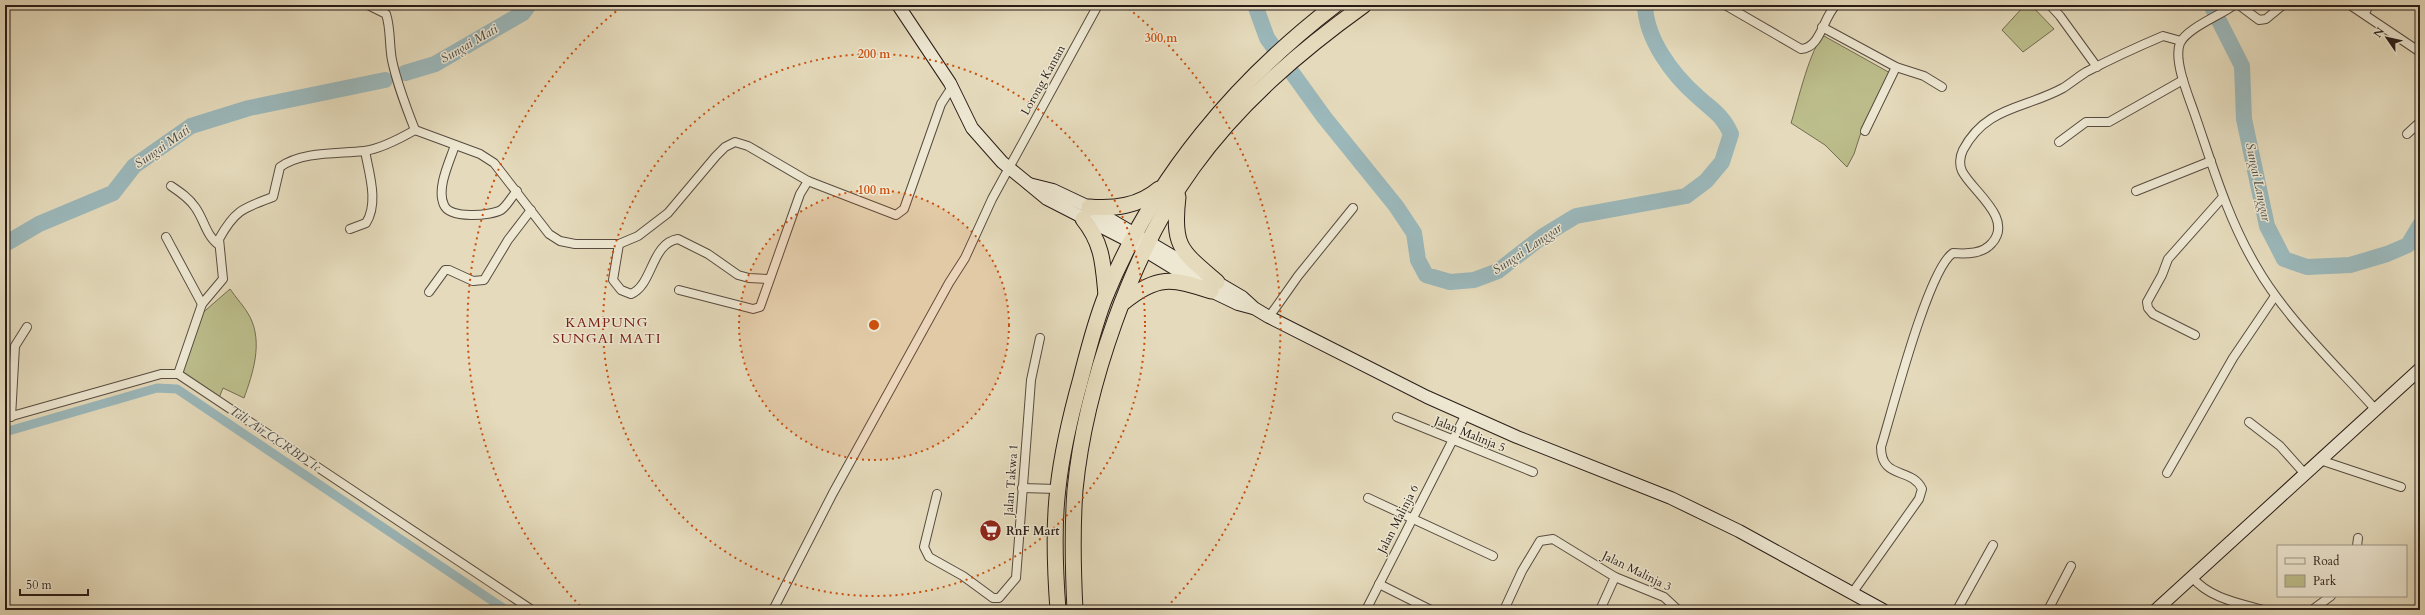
<svg xmlns="http://www.w3.org/2000/svg" width="2425" height="615" font-family="Cardo,serif">
	<style>
		.green { fill: #bcbe8c; stroke: #726d52 }
		.lines { fill: none; stroke-linecap: round; stroke-linejoin: round }
		.canal { stroke: #9bb8bb; stroke-width: 9 }
		.river { stroke: #9bb8bb; stroke-width: 16 }
		.street-casing { stroke: #574c40; stroke-width: 10 }
		.secondary-casing { stroke: #281c17; stroke-width: 14 }
		.highway-casing { stroke: #281c17; stroke-width: 17 }
		.street { stroke: #eee8d3; stroke-width: 8 }
		.secondary { stroke: #eee8d3; stroke-width: 12 }
		.highway { stroke: #e5dbbc; stroke-width: 15 }
		.ring { fill: none; stroke: #cb500e; stroke-width: 2; stroke-dasharray: 2 4 }
		.labels { text-anchor: middle; dominant-baseline: central; stroke-width: 3; stroke-linejoin: round; paint-order: stroke }
		.street-label { font-size: 12px; fill: #281c17; stroke: #eee8d3 }
		.poi-label { font-size: 12px; font-weight: bold; fill: #281c17; stroke: #eee8d3; text-anchor: start }
		.water-label { font-size: 13px; font-style: italic; fill: #4a4b48; stroke: #eee8d3 }
		.quarter-label { font-size: 14px; letter-spacing: 1px; fill: #7a1f14; stroke: #eee8d3 }
		.centre { fill: #cb500e; stroke: #eee8d3; stroke-width: 2 }
		.ring-label { font-size: 12px; text-anchor: middle; font-weight: bold; fill: #cb500e; stroke: #eee8d3; stroke-width: 3; stroke-linejoin: round; paint-order: stroke }
	</style>
	<rect width="100%" height="100%" fill="#e5dbbc"/>
	<filter id="stains"><feTurbulence type="fractalNoise" baseFrequency=".005" numOctaves="4"/><feColorMatrix values="0 0 0 0 .2 0 0 0 0 .09 0 0 0 0 .02 0 0 0 .5 -.17"/></filter>
	<radialGradient id="worn" r=".72"><stop offset=".6" stop-color="#630" stop-opacity="0"/><stop offset="1" stop-color="#630" stop-opacity=".3"/></radialGradient>
	<g class="green">
		<path d="M2025,5H2031L2054,29L2023,52L2002,30Z"/>
		<path d="M1824,36L1892,74L1864,123L1854,154L1847,167L1825,145L1791,123C1797,105 1811,44 1824,36Z"/>
		<path d="M230,289C236,298 245,307 250,317C263,343 253,373 244,398L223,388L219,398L182,374L199,316Z"/>
	</g>
	<g class="lines">
		<path class="canal" d="M5,432L157,388L177,389L506,610"/>
		<g class="river">
			<path d="M1255,5L1267,38L1324,117L1396,206L1414,233L1418,260L1426,275L1450,282L1474,280L1498,271L1543,236L1576,216L1686,196L1706,181L1722,162L1731,134C1722,114 1712,110 1697,96C1672,74 1646,39 1645,5"/>
			<path d="M2211,5L2242,66L2244,119L2267,226L2284,259L2307,267L2350,265L2387,254L2408,245L2420,225"/>
			<path d="M405,73L435,64L523,13L529,5"/>
			<path d="M5,244L39,224L113,193L134,166L191,126L249,108L385,80"/>
		</g>
		<defs>
			<g id="street">
				<path d="M368,5L386,14C391,29 389,45 392,60C397,84 406,107 415,130"/>
				<path d="M1725,5L1801,49C1821,48 1823,17 1836,5"/>
				<path d="M2050,5L2060,16L2097,67"/>
				<path d="M2234,5C2221,15 2187,28 2180,43C2173,61 2189,97 2195,115C2213,167 2228,219 2256,266C2285,317 2336,365 2376,410"/>
				<path d="M2239,5L2259,20L2266,19L2283,5"/>
				<path d="M2350,5L2420,52"/>
				<path d="M2365,13L2369,5"/>
				<path d="M1822,27L1896,67L1924,76L1942,87"/>
				<path d="M415,130L480,154L494,163L549,234L560,241L575,244H619L638,236L668,213L716,156L725,147L735,142L748,146L808,181L896,215L904,209L941,104L952,87"/>
				<path d="M1865,131L1896,67"/>
				<path d="M2407,134L2420,122"/>
				<path d="M2059,142L2086,122H2109L2183,80"/>
				<path d="M455,145C450,161 436,188 444,205C450,219 490,216 501,210C507,206 512,196 517,191"/>
				<path d="M171,186C180,192 189,198 195,207C204,219 206,236 219,245"/>
				<path d="M2136,191L2211,161"/>
				<path d="M350,229L366,223C379,203 369,173 365,151"/>
				<path d="M166,237L202,304"/>
				<path d="M619,244L613,280L621,290L631,294C653,285 651,243 678,239L708,254L738,275L749,278L769,279"/>
				<path d="M679,290L753,309L760,307L800,194L808,181"/>
				<path d="M429,292L445,270H449L473,281L484,280L508,240L531,210"/>
				<path d="M1269,317L1298,276L1353,208"/>
				<path d="M2195,335L2153,314L2148,308L2147,302L2162,275L2168,259L2223,197"/>
				<path d="M178,374L202,304L223,279L219,239C235,210 243,208 273,197L280,167C303,151 338,154 364,151C381,149 401,138 415,130"/>
				<path d="M11,417L15,346L27,327"/>
				<path d="M1397,417L1533,472"/>
				<path d="M5,418L161,374H178L532,610"/>
				<path d="M2249,422L2280,446L2305,474"/>
				<path d="M2320,460L2401,487"/>
				<path d="M2167,473L2233,358L2275,296"/>
				<path d="M1022,488L1057,489"/>
				<path d="M937,494L924,547L929,557L963,576L993,598H999L1016,578L1031,380L1040,338"/>
				<path d="M1368,498L1493,556"/>
				<path d="M2357,546L2358,538"/>
				<path d="M2192,577C2209,598 2238,603 2263,610"/>
				<path d="M1379,584L1431,610"/>
				<path d="M1853,592L1919,499L1922,489C1912,467 1881,480 1881,447C1892,412 1928,269 1953,253C1967,254 1983,254 1992,243C2014,218 1972,191 1962,171C1959,165 1960,156 1963,150C1986,106 2025,109 2063,88C2071,83 2078,77 2086,72C2111,59 2137,47 2163,36L2181,41"/>
				<path d="M773,610L833,493L949,283L965,258L992,199L1098,5"/>
				<path d="M1366,610L1466,414"/>
				<path d="M1504,610L1522,571L1540,541L1553,539L1615,577L1664,597L1678,610"/>
				<path d="M1600,610L1615,577"/>
				<path d="M1957,610L1993,545"/>
				<path d="M2048,610L2071,566"/>
				<path d="M2312,610L2331,596"/>
			</g>
			<g id="secondary">
				<path d="M898,5L950,83L972,128L1002,162L1047,199L1131,242L1211,291L1238,304L1253,308"/>
				<path d="M1029,184L1053,190L1089,207L1242,297L1254,308L1269,317L1427,397L1517,437L1671,498L1739,531L1883,610"/>
				<path d="M2156,610L2420,369"/>
			</g>
			<g id="highway">
				<path d="M1178,197C1172,247 1181,251 1217,282"/>
				<path d="M1089,207C1115,209 1139,206 1159,189"/>
				<path d="M1083,219C1103,244 1103,264 1106,295"/>
				<path d="M1124,302C1157,275 1172,278 1211,291"/>
				<path d="M1058,610C1055,570 1053,528 1058,488C1062,451 1071,414 1081,378C1088,351 1095,322 1106,295C1154,178 1236,81 1335,5"/>
				<path d="M1075,610C1073,570 1072,530 1075,490C1085,387 1132,251 1193,167C1239,103 1300,51 1364,5"/>
			</g>
		</defs>
		<use href="#street" class="street-casing"/>
		<use href="#secondary" class="secondary-casing"/>
		<use href="#highway" class="highway-casing"/>
		<use href="#street" class="street"/>
		<use href="#secondary" class="secondary"/>
		<use href="#highway" class="highway"/>
	</g>
	<circle cx="874" cy="325" r="135" fill="#cb500e" fill-opacity=".12"/>
	<g class="ring">
		<circle cx="874" cy="325" r="135"/>
		<circle cx="874" cy="325" r="271"/>
		<path d="M584 610A406 406 0 0 1 624 5M1124 5A406 406 0 0 1 1164 610"/>
	</g>
	<defs>
		<symbol id="supermarket-disc" viewBox="-11 -11 22 22"><circle r="9.5" fill="#8f2418" stroke="#eee8d3"/><path d="M-6-5.5h2.5l.6 2H6L4.5 2H-2.5L-4.4-4H-6ZM-1.5 3.2a1.3 1.3 0 1 0 .1 0ZM3 3.2a1.3 1.3 0 1 0 .1 0Z" fill="#fff"/></symbol>
	</defs>
	<g fill-rule="evenodd">
		<use href="#supermarket-disc" x="978" y="518" width="25" height="25"/>
	</g>
	<g class="labels">
		<g class="street-label">
			<text transform="translate(1043 80) rotate(-61)">Lorong Kantan</text>
			<text transform="translate(1470 434) rotate(22)">Jalan Malinja 5</text>
			<text transform="translate(1011 480) rotate(-86)">Jalan Takwa 1</text>
			<text transform="translate(1398 519) rotate(-63)">Jalan Malinja 6</text>
			<text transform="translate(1637 571) rotate(26)">Jalan Malinja 3</text>
		</g>
		<g class="poi-label">
			<text x="1006" y="531">RnF Mart</text>
		</g>
		<g class="water-label">
			<text transform="translate(469 44) rotate(-30)">Sungai Mati</text>
			<text transform="translate(162 147) rotate(-35)">Sungai Mati</text>
			<text transform="translate(2258 182) rotate(78)">Sungai Langgar</text>
			<text transform="translate(1527 249) rotate(-34)">Sungai Langgar</text>
			<text transform="translate(275 439) rotate(34)">Tali Air CCRBD 1c</text>
		</g>
		<g class="quarter-label">
			<text x="607" y="322">KAMPUNG<tspan x="607" dy="16">SUNGAI MATI</tspan></text>
		</g>
	</g>
	<circle cx="874" cy="325" r="6" class="centre"/>
	<g class="ring-label">
		<text x="1161" y="42">300 m</text>
		<text x="874" y="58">200 m</text>
		<text x="874" y="194">100 m</text>
	</g>
	<rect width="2425" height="615" fill="none" stroke="#e5dbbc" stroke-width="20"/>
	<rect x="6" y="6" width="2413" height="603" fill="none" stroke="#281c17" stroke-width="2"/>
	<rect x="10" y="10" width="2405" height="595" fill="none" stroke="#281c17"/>
	<rect x="2277" y="545" width="130" height="52" fill="#eee8d3" stroke="#9f9688"/>
	<rect x="2285" y="558" width="20" height="6" fill="#eee8d3" stroke="#9f9688"/>
	<text x="2313" y="565" font-size="12" fill="#281c17">Road</text>
	<rect x="2285" y="575" width="20" height="12" fill="#bcbe8c" stroke="#9f9688"/>
	<text x="2313" y="585" font-size="12" fill="#281c17">Park</text>
	<g transform="translate(2387 38) rotate(304)" stroke="#eee8d3" stroke-width="3" paint-order="stroke">
	<path d="M0-3L7 15L0 10L-7 15Z" fill="#281c17"/>
	<text y="-6" font-size="11" font-weight="bold" text-anchor="middle" fill="#281c17">N</text>
	</g>
	<path d="M20 589v6h68v-6" fill="none" stroke="#281c17" stroke-width="2"/>
	<text x="26" y="589" font-size="12" fill="#281c17" stroke="#eee8d3" stroke-width="3" paint-order="stroke">50 m</text>
	<rect width="100%" height="100%" filter="url(#stains)"/>
	<rect width="100%" height="100%" fill="url(#worn)"/>
</svg>
